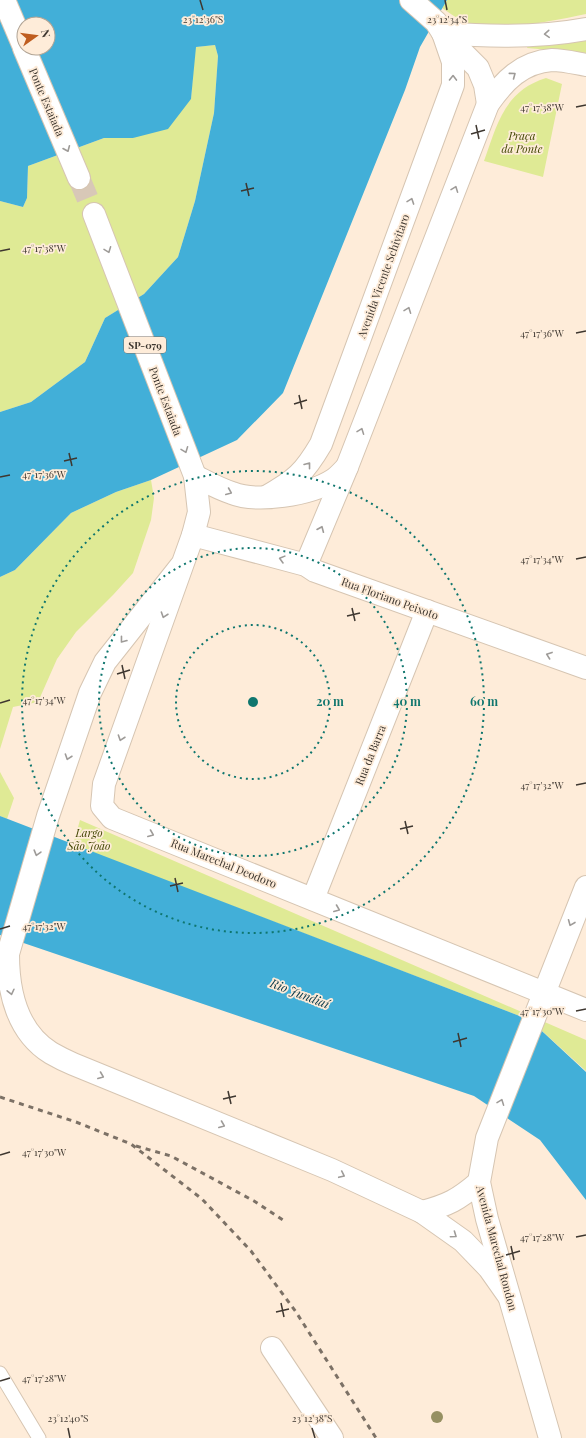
<svg xmlns="http://www.w3.org/2000/svg" width="586" height="1438" font-family="'Playfair Display',serif">
	<style>
		.green { fill: #dfea95 }
		.water { fill: #42afd8; fill-rule: evenodd }
		.lines { fill: none; stroke-linecap: round; stroke-linejoin: round }
		.primary-tunnel { stroke: #d8c8b7; stroke-width: 22; stroke-dasharray: 22 11; stroke-linecap: butt }
		.lane-casing { stroke: #d6c5b2; stroke-width: 15 }
		.street-casing { stroke: #d6c5b2; stroke-width: 24 }
		.secondary-casing { stroke: #d6c5b2; stroke-width: 24 }
		.primary-casing { stroke: #d6c5b2; stroke-width: 24 }
		.lane { stroke: #fff; stroke-width: 13 }
		.street { stroke: #fff; stroke-width: 22 }
		.secondary { stroke: #fff; stroke-width: 22 }
		.primary { stroke: #fff; stroke-width: 22 }
		.rail { stroke: #7c7166; stroke-width: 3; stroke-dasharray: 5 5; stroke-linecap: butt }
		.tree { fill: #969062 }
		.oneway { stroke: #9e9b98 }
		.ticks { fill: none; stroke: #3e3730; stroke-width: 1.5 }
		.ring { fill: none; stroke: #0f766e; stroke-width: 2; stroke-dasharray: 2 4 }
		.labels { text-anchor: middle; dominant-baseline: central; stroke-width: 3.5; stroke-linejoin: round; paint-order: stroke }
		.shield { fill: #feecd9; stroke: #786d63; stroke-width: 1 }
		.shield-label { font-size: 10px; font-weight: bold; fill: #3e3730 }
		.street-label { font-size: 11px; fill: #3e3730; stroke: #feecd9 }
		.park-label { font-size: 11px; font-style: italic; fill: #404500; stroke: #feecd9 }
		.water-label { font-size: 12px; font-style: italic; fill: #033647; stroke: #feecd9 }
		.ticks-label { font-size: 10px; text-anchor: middle; fill: #3e3730; stroke: #feecd9; stroke-width: 3.5; stroke-linejoin: round; paint-order: stroke }
		.centre { fill: #0f766e; stroke: #feecd9; stroke-width: 2 }
		.ring-label { font-size: 12px; text-anchor: middle; font-weight: bold; fill: #0f766e; stroke: #feecd9; stroke-width: 3.5; stroke-linejoin: round; paint-order: stroke }
	</style>
	<rect width="100%" height="100%" fill="#feecd9"/>
	<g class="green">
		<path d="M447,0H586V14C552,21 503,32 469,23C460,21 450,13 442,8Z"/>
		<path d="M586,36V53L527,48L528,45Z"/>
		<path d="M215,45L218,56L214,113L195,201L178,257L144,294L105,318L85,362L31,402L0,412V201L23,207L27,198L28,166L104,138H133L191,99L195,47Z"/>
		<path d="M546,78L562,84L543,177L484,161C497,125 504,91 546,78Z"/>
		<path d="M151,480L154,498L151,520L133,573L113,595L76,632L57,659L38,702L13,707L0,749V577L15,570L71,513L116,492Z"/>
		<path d="M0,772L14,798L7,819L0,816Z"/>
		<path d="M80,820L586,1040V1071L530,1020L73,845Z"/>
	</g>
	<g class="water">
		<path d="M0,0H447L420,47L405,90L283,393L237,440L151,480L116,492L71,513L15,570L0,577V412L31,402L85,362L105,318L144,294L178,257L195,201L214,113L218,56L215,45L196,47L191,99L168,129L133,138H104L28,166L27,198L23,207L0,201ZM24,24H48V48H24Z"/>
		<path d="M0,816L530,1020L586,1072V1200L540,1140L474,1096L0,935Z"/>
	</g>
	<g class="lines">
		<path class="primary-tunnel" d="M79,178L94,214"/>
		<defs>
			<path id="lane" d="M0,1373L39,1438"/>
			<g id="street">
				<path d="M266,497C296,480 304,473 321,444L453,85V62L443,33"/>
				<path d="M313,899L427,611"/>
				<path d="M272,1348L332,1438"/>
			</g>
			<g id="secondary">
				<path d="M193,535L306,565L315,571L586,668"/>
				<path d="M306,565L347,467L488,104C504,81 522,62 552,60C563,60 575,63 586,65"/>
				<path d="M180,567L105,662L90,693L48,816L8,954C8,991 17,1032 51,1053C58,1057 66,1061 73,1064L332,1170L422,1212L463,1241L489,1268L508,1295"/>
				<path d="M422,1212C448,1205 458,1200 479,1182"/>
				<path d="M550,1438L487,1219L479,1182L487,1138L586,887"/>
			</g>
			<g id="primary">
				<path d="M4,0L24,47"/>
				<path d="M411,0L436,22L443,33L478,68L485,85L488,104"/>
				<path d="M443,33C491,37 538,38 586,29"/>
				<path d="M24,48L79,178"/>
				<path d="M94,214L195,476L199,512L193,535L104,784L102,806L112,818L586,1010"/>
				<path d="M195,476C207,482 219,489 232,493C257,503 310,495 333,480C338,477 343,471 347,467"/>
			</g>
		</defs>
		<use href="#lane" class="lane-casing"/>
		<use href="#street" class="street-casing"/>
		<use href="#secondary" class="secondary-casing"/>
		<use href="#primary" class="primary-casing"/>
		<use href="#lane" class="lane"/>
		<use href="#street" class="street"/>
		<use href="#secondary" class="secondary"/>
		<use href="#primary" class="primary"/>
		<g class="rail">
			<path d="M0,1097L76,1122L131,1144L202,1199L251,1251L296,1312L376,1438"/>
			<path d="M136,1146L171,1156L254,1201L286,1222"/>
		</g>
	</g>
	<circle class="tree" cx="437" cy="1417" r="6"/>
	<defs><path id="oneway-chevron" d="M-2-3.5L2.5 0L-2 3.5" fill="none" stroke-width="1.6" stroke-linecap="round" stroke-linejoin="round"/></defs>
	<g class="oneway">
		<use href="#oneway-chevron" transform="translate(547 34) rotate(176)"/>
		<use href="#oneway-chevron" transform="translate(513 75) rotate(-37)"/>
		<use href="#oneway-chevron" transform="translate(453 78) rotate(-89)"/>
		<use href="#oneway-chevron" transform="translate(67 149) rotate(67)"/>
		<use href="#oneway-chevron" transform="translate(455 189) rotate(-69)"/>
		<use href="#oneway-chevron" transform="translate(411 201) rotate(-70)"/>
		<use href="#oneway-chevron" transform="translate(108 250) rotate(69)"/>
		<use href="#oneway-chevron" transform="translate(408 310) rotate(-69)"/>
		<use href="#oneway-chevron" transform="translate(361 431) rotate(-69)"/>
		<use href="#oneway-chevron" transform="translate(185 450) rotate(69)"/>
		<use href="#oneway-chevron" transform="translate(308 465) rotate(-52)"/>
		<use href="#oneway-chevron" transform="translate(229 492) rotate(23)"/>
		<use href="#oneway-chevron" transform="translate(321 529) rotate(-67)"/>
		<use href="#oneway-chevron" transform="translate(282 559) rotate(-165)"/>
		<use href="#oneway-chevron" transform="translate(164 615) rotate(109)"/>
		<use href="#oneway-chevron" transform="translate(123 640) rotate(128)"/>
		<use href="#oneway-chevron" transform="translate(549 655) rotate(-160)"/>
		<use href="#oneway-chevron" transform="translate(121 738) rotate(109)"/>
		<use href="#oneway-chevron" transform="translate(68 757) rotate(109)"/>
		<use href="#oneway-chevron" transform="translate(151 834) rotate(22)"/>
		<use href="#oneway-chevron" transform="translate(37 853) rotate(106)"/>
		<use href="#oneway-chevron" transform="translate(337 909) rotate(22)"/>
		<use href="#oneway-chevron" transform="translate(571 923) rotate(112)"/>
		<use href="#oneway-chevron" transform="translate(11 992) rotate(77)"/>
		<use href="#oneway-chevron" transform="translate(101 1076) rotate(22)"/>
		<use href="#oneway-chevron" transform="translate(501 1102) rotate(-69)"/>
		<use href="#oneway-chevron" transform="translate(222 1125) rotate(22)"/>
		<use href="#oneway-chevron" transform="translate(342 1175) rotate(25)"/>
		<use href="#oneway-chevron" transform="translate(454 1235) rotate(35)"/>
	</g>
	<path class="ticks" d="M200,0L203,10M445,0L447,10M576,107L586,105M476,125L479,139M471,134L485,130M246,183L249,196M241,191L254,188M0,251L10,249M576,333L586,331M299,395L302,409M294,404L307,400M69,453L72,466M64,461L77,458M0,477L10,475M576,559L586,557M352,608L355,621M347,616L360,613M122,665L125,679M117,674L130,670M0,703L10,700M576,785L586,783M405,821L408,834M400,829L413,826M175,878L178,892M170,886L183,883M0,929L10,926M576,1011L586,1009M458,1033L461,1047M453,1042L467,1038M228,1091L231,1104M223,1099L236,1096M0,1155L10,1152M576,1237L586,1235M511,1246L514,1260M506,1255L520,1251M281,1303L284,1317M276,1312L289,1309M0,1381L10,1378M68,1428L70,1438M312,1428L315,1438"/>
	<g class="ring">
		<circle cx="253" cy="702" r="77"/>
		<circle cx="253" cy="702" r="154"/>
		<circle cx="253" cy="702" r="231"/>
	</g>
	<g class="labels">
		<rect class="shield" x="124" y="337" width="42" height="16" rx="3"/>
		<g class="shield-label">
			<text x="145" y="345">SP-079</text>
		</g>
		<g class="street-label">
			<text transform="translate(47 102) rotate(67)">Ponte Estaiada</text>
			<text transform="translate(383 276) rotate(-70)">Avenida Vicente Schivitaro</text>
			<text transform="translate(166 401) rotate(69)">Ponte Estaiada</text>
			<text transform="translate(390 598) rotate(20)">Rua Floriano Peixoto</text>
			<text transform="translate(370 755) rotate(-68)">Rua da Barra</text>
			<text transform="translate(224 863) rotate(22)">Rua Marechal Deodoro</text>
			<text transform="translate(497 1248) rotate(75)">Avenida Marechal Rondon</text>
		</g>
		<g class="park-label">
			<text x="522" y="135">Praça<tspan x="522" dy="13">da Ponte</tspan></text>
			<text x="89" y="832">Largo<tspan x="89" dy="13">São João</tspan></text>
		</g>
		<g class="water-label">
			<text transform="translate(300 993) rotate(21)">Rio Jundiaí</text>
		</g>
	</g>
	<g class="ticks-label">
		<text x="203" y="23">23°12'36"S</text>
		<text x="447" y="23">23°12'34"S</text>
		<text x="542" y="111">47°17'38"W</text>
		<text x="44" y="252">47°17'38"W</text>
		<text x="542" y="337">47°17'36"W</text>
		<text x="44" y="478">47°17'36"W</text>
		<text x="542" y="563">47°17'34"W</text>
		<text x="44" y="704">47°17'34"W</text>
		<text x="542" y="789">47°17'32"W</text>
		<text x="44" y="930">47°17'32"W</text>
		<text x="542" y="1015">47°17'30"W</text>
		<text x="44" y="1156">47°17'30"W</text>
		<text x="542" y="1241">47°17'28"W</text>
		<text x="44" y="1382">47°17'28"W</text>
		<text x="68" y="1422">23°12'40"S</text>
		<text x="312" y="1422">23°12'38"S</text>
	</g>
	<circle cx="253" cy="702" r="6" class="centre"/>
	<g class="ring-label">
		<text x="330" y="706">20 m</text>
		<text x="407" y="706">40 m</text>
		<text x="484" y="706">60 m</text>
	</g>
	<g transform="translate(36 36) rotate(76)"><circle r="19" fill="#feecd9" stroke="#b1a495"/>
	<path d="M0-3L7 15L0 10L-7 15Z" fill="#bf5d1f"/>
	<text y="-6" font-size="11" font-weight="bold" text-anchor="middle" fill="#3e3730">N</text>
	</g>
</svg>
